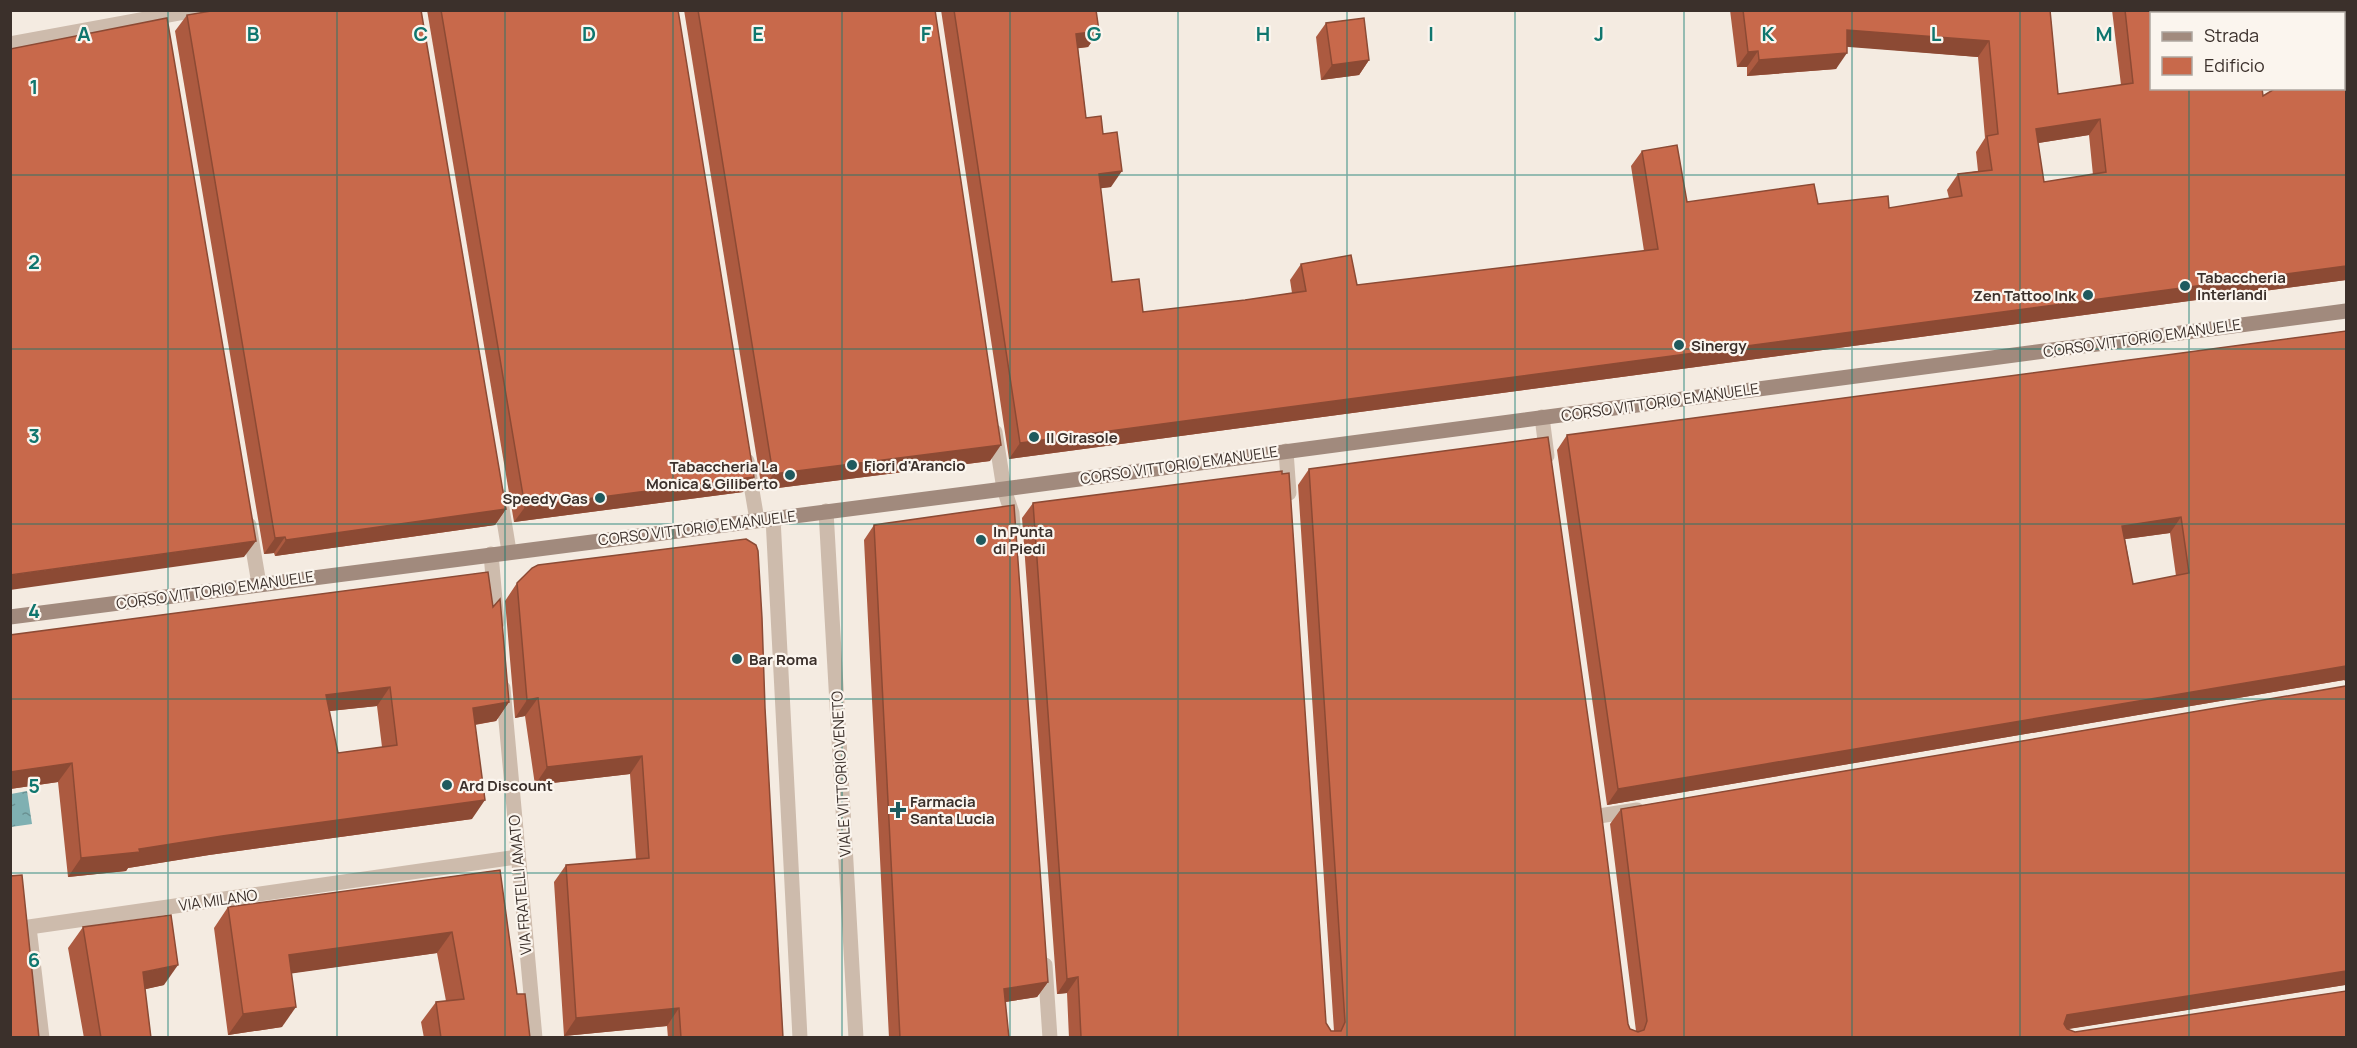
<svg xmlns="http://www.w3.org/2000/svg" width="2357" height="1048" font-family="Manrope,sans-serif">
	<style>
		.water { fill: url(#water-ripples) }
		.lines { fill: none; stroke-linecap: round; stroke-linejoin: round }
		.minor { stroke: #cdbbac; stroke-width: 15 }
		.tertiary { stroke: #cdbbac; stroke-width: 15 }
		.secondary { stroke: #a18a7d; stroke-width: 15 }
		.wall { fill: #ac5a40; fill-rule: evenodd }
		.shaded-wall { fill: #8c4a34 }
		.building { fill: #c8694b; stroke: #8c4a34; stroke-width: 1.5; fill-rule: evenodd }
		.grid { fill: none; stroke: #0f766e; stroke-width: 1.5; stroke-opacity: 0.55 }
		.poi-dot { fill: #1f5a5e; stroke: #fbf5ee; stroke-width: 2 }
		.labels { text-anchor: middle; dominant-baseline: central; stroke-width: 4.5; stroke-linejoin: round; paint-order: stroke }
		.poi-label { font-size: 15px; font-weight: bold; fill: #3b302b; stroke: #fbf5ee; text-anchor: start }
		.street-label { font-size: 15px; fill: #3b302b; stroke: #fbf5ee }
		.grid-label { font-size: 20px; text-anchor: middle; font-weight: bold; fill: #0f766e; stroke: #fbf5ee; stroke-width: 4.5; stroke-linejoin: round; paint-order: stroke }
	</style>
	<defs>
		<pattern id="water-ripples" width="26" height="14" patternUnits="userSpaceOnUse" patternTransform="scale(1.5)"><rect width="26" height="14" fill="#7fb0b2"/><path d="M2 4q2-2 4 0t4 0M15 11q2-2 4 0t4 0" fill="none" stroke="#699091"/></pattern>
	</defs>
	<rect width="100%" height="100%" fill="#f4ebe1"/>
	<path class="water" d="M27,791L32,824L11,827V794Z"/>
	<g class="lines">
		<g class="minor">
			<path d="M10,44L195,10"/>
			<path d="M1542,417L1547,456"/>
			<path d="M995,432L1004,489L1012,513L1013,525"/>
			<path d="M1286,451L1289,493"/>
			<path d="M747,461L757,520"/>
			<path d="M500,496L509,551"/>
			<path d="M249,525L259,584"/>
			<path d="M491,554L497,623"/>
			<path d="M503,688L535,1038"/>
			<path d="M1599,816L1637,810"/>
			<path d="M1045,965L1050,1038"/>
			<path d="M42,1038L29,927L517,857"/>
		</g>
		<g class="tertiary">
			<path d="M826,511L856,1038"/>
			<path d="M773,518L800,1038"/>
		</g>
		<path class="secondary" d="M10,617L1004,489L2346,311"/>
	</g>
	<g class="wall">
		<path d="M427,10H678L743,492L514,522Z"/>
		<path d="M684,10H935L990,461L762,490Z"/>
		<path d="M941,10H1096L1099,31L1088,47L1078,48L1086,118L1111,187L1100,188L1112,282L1143,312L1245,300L1292,293L1290,280L1301,264L1357,285L1644,251L1631,166L1642,151L1687,202L1818,204L1889,208L1949,198L1947,190L1958,174L1978,171L1976,152L1985,138L1978,57L1847,46L1836,69L1747,76V67H1737L1730,10H2050L2058,94L2121,85L2112,10H2232L2151,14L2263,96L2343,88V14H2319L2321,10H2346V280L1009,459ZM2089,135L2093,175L2044,182L2038,143Z"/>
		<path d="M187,15L506,509L495,525L275,556L274,553L264,554L175,31Z"/>
		<path d="M1326,23L1369,60L1359,75L1321,80L1316,37Z"/>
		<path d="M2346,331V681L2344,680L1607,805L1557,450L1567,435ZM2170,533L2176,576L2133,584L2125,539Z"/>
		<path d="M1309,469L1630,1029L1636,1031L1610,824L1621,809L2346,686V986L2345,985L2067,1029L2075,1032L2346,1038H1069L1067,993L1057,994L1022,518L1033,503L1326,1023L1331,1031H1334L1298,485Z"/>
		<path d="M874,525L1048,982L1037,997L1005,1002L1009,1038H889L864,540Z"/>
		<path d="M517,583L765,708L783,1038H668L667,1026L564,1036L554,882L566,865L636,859L630,774L535,785L525,716L515,718L505,601Z"/>
		<path d="M10,635L509,702L496,721L475,725L472,819L209,855L128,868L126,871L68,877L58,782L10,789ZM377,706L382,747L338,753L329,711Z"/>
		<path d="M500,870L517,994L530,1038H424L421,1022L436,1002L446,1001L437,953L291,973L282,1027L228,1035L214,928L228,907Z"/>
		<path d="M83,927L164,985L145,989L151,1038H84L68,948Z"/>
	</g>
	<g class="shaded-wall">
		<path d="M1847,30L1989,41L1978,57L1836,46Z"/>
		<path d="M1099,31L1088,47L1065,50L1076,34Z"/>
		<path d="M1758,51L1747,67H1737L1748,52Z"/>
		<path d="M1847,53L1836,69L1747,76L1759,60Z"/>
		<path d="M1369,60L1359,75L1321,80L1332,65Z"/>
		<path d="M2100,119L2089,135L2025,145L2036,129Z"/>
		<path d="M1122,171L1111,187L1088,190L1099,174Z"/>
		<path d="M2346,266V280L1009,459L1020,443Z"/>
		<path d="M1001,445L990,461L762,490L773,474Z"/>
		<path d="M754,477L743,492L514,522L525,507Z"/>
		<path d="M506,509L495,525L275,556L286,540Z"/>
		<path d="M2181,517L2170,533L2111,541L2122,526Z"/>
		<path d="M285,537L274,553L264,554L275,538Z"/>
		<path d="M256,541L244,557L10,590V575Z"/>
		<path d="M2346,666V681L2344,680L1607,805L1618,789Z"/>
		<path d="M390,687L377,706L312,713L326,695Z"/>
		<path d="M538,698L525,716L515,718L527,700Z"/>
		<path d="M509,702L496,721L460,727L473,708Z"/>
		<path d="M642,756L630,774L535,785L547,767Z"/>
		<path d="M72,763L58,782L10,789V772Z"/>
		<path d="M485,800L472,819L209,855L128,868L126,871L68,877L81,858L222,836Z"/>
		<path d="M452,932L437,953L274,976L289,955Z"/>
		<path d="M178,965L164,985L129,993L143,972Z"/>
		<path d="M2346,971V986L2345,985L2056,1031L2067,1015Z"/>
		<path d="M1078,977L1067,993L1057,994L1067,979Z"/>
		<path d="M1048,982L1037,997L993,1004L1004,989Z"/>
		<path d="M296,1007L282,1027L228,1035L243,1014Z"/>
		<path d="M679,1008L667,1026L564,1036L576,1018Z"/>
	</g>
	<g class="building">
		<path d="M217,10H421L506,509L286,540L285,537L275,538L187,15Z"/>
		<path d="M441,10H678L754,477L525,507Z"/>
		<path d="M698,10H935L1001,445L773,474Z"/>
		<path d="M954,10H1096L1099,31L1076,34L1086,118L1101,116L1103,134L1117,132L1122,171L1099,174L1112,282L1139,279L1143,312L1245,300L1306,291L1301,264L1351,255L1357,285L1658,249L1642,151L1677,145L1687,202L1814,184L1818,204L1888,196L1889,208L1962,196L1958,174L1992,170L1987,136L1998,134L1989,41L1847,30V53L1759,60L1758,51L1748,52L1743,10H2050L2058,94L2133,83L2125,10H2232V14H2151V88H2262L2263,96L2276,88H2343V14H2331L2330,10H2346V266L1020,443ZM2100,119L2106,172L2044,182L2036,129Z"/>
		<path d="M167,18L256,541L10,575V49Z"/>
		<path d="M1364,18L1369,60L1332,65L1326,23Z"/>
		<path d="M2346,331V666L1618,789L1567,435ZM2181,517L2189,573L2133,584L2122,526Z"/>
		<path d="M1548,437L1600,802L1628,1024L1630,1029L1638,1032L1644,1030L1647,1021L1621,809L2346,686V971L2067,1015L2064,1024L2067,1029L2075,1032L2346,991V1038H1080L1081,1037L1078,977L1067,979L1033,503L1282,471V474L1289,473L1326,1023L1331,1031H1341L1345,1022L1309,469Z"/>
		<path d="M1014,505L1048,982L1004,989L1009,1038H900L874,525Z"/>
		<path d="M746,539L756,545L758,551L762,618L765,708L783,1038H681L679,1008L576,1018L566,865L649,858L642,756L547,767L538,698L527,700L517,583L532,568L538,565Z"/>
		<path d="M488,572L493,607L500,599L509,702L473,708L485,800L222,836L139,849L140,852L81,858L72,763L10,772V635ZM390,687L397,745L338,753L326,695Z"/>
		<path d="M500,870L517,994H525L530,1038H441L436,1002L464,999L452,932L289,955L296,1007L243,1014L228,907Z"/>
		<path d="M22,875L39,1038H10V876Z"/>
		<path d="M171,915L178,965L143,972L151,1038H101L83,927Z"/>
	</g>
	<path class="grid" d="M168,10V1038M337,10V1038M505,10V1038M673,10V1038M842,10V1038M1010,10V1038M1178,10V1038M1347,10V1038M1515,10V1038M1684,10V1038M1852,10V1038M2020,10V1038M2189,10V14M2189,88V1038M10,175H2346M10,349H2346M10,524H2346M10,699H2346M10,873H2346"/>
	<g class="poi-dot">
		<circle cx="2185" cy="286" r="6"/>
		<circle cx="2088" cy="295" r="6"/>
		<circle cx="1679" cy="345" r="6"/>
		<circle cx="1034" cy="437" r="6"/>
		<circle cx="852" cy="465" r="6"/>
		<circle cx="790" cy="475" r="6"/>
		<circle cx="600" cy="498" r="6"/>
		<circle cx="981" cy="540" r="6"/>
		<circle cx="737" cy="659" r="6"/>
		<circle cx="447" cy="785" r="6"/>
		<path d="M895 801h6v6h6v6h-6v6h-6v-6h-6v-6h6z"/>
	</g>
	<g class="labels">
		<g class="poi-label">
			<text x="2197" y="277">Tabaccheria<tspan x="2197" dy="17">Interlandi</tspan></text>
			<text x="2076" y="295" text-anchor="end">Zen Tattoo Ink</text>
			<text x="1691" y="345">Sinergy</text>
			<text x="1046" y="437">Il Girasole</text>
			<text x="864" y="465">Fiori d'Arancio</text>
			<text x="778" y="466" text-anchor="end">Tabaccheria La<tspan x="778" dy="17">Monica &amp; Giliberto</tspan></text>
			<text x="588" y="498" text-anchor="end">Speedy Gas</text>
			<text x="993" y="531">In Punta<tspan x="993" dy="17">di Piedi</tspan></text>
			<text x="749" y="659">Bar Roma</text>
			<text x="459" y="785">Ard Discount</text>
			<text x="910" y="801">Farmacia<tspan x="910" dy="17">Santa Lucia</tspan></text>
		</g>
		<g class="street-label">
			<text transform="translate(2142 338) rotate(-8)">CORSO VITTORIO EMANUELE</text>
			<text transform="translate(1660 402) rotate(-8)">CORSO VITTORIO EMANUELE</text>
			<text transform="translate(1179 465) rotate(-8)">CORSO VITTORIO EMANUELE</text>
			<text transform="translate(697 528) rotate(-7)">CORSO VITTORIO EMANUELE</text>
			<text transform="translate(215 590) rotate(-8)">CORSO VITTORIO EMANUELE</text>
			<text transform="translate(841 774) rotate(-93)">VIALE VITTORIO VENETO</text>
			<text transform="translate(520 885) rotate(-95)">VIA FRATELLI AMATO</text>
			<text transform="translate(218 900) rotate(-8)">VIA MILANO</text>
		</g>
	</g>
	<g class="grid-label">
		<text x="84" y="41">A</text>
		<text x="253" y="41">B</text>
		<text x="421" y="41">C</text>
		<text x="589" y="41">D</text>
		<text x="758" y="41">E</text>
		<text x="926" y="41">F</text>
		<text x="1094" y="41">G</text>
		<text x="1263" y="41">H</text>
		<text x="1431" y="41">I</text>
		<text x="1599" y="41">J</text>
		<text x="1768" y="41">K</text>
		<text x="1936" y="41">L</text>
		<text x="2104" y="41">M</text>
		<text x="34" y="94">1</text>
		<text x="34" y="269">2</text>
		<text x="34" y="443">3</text>
		<text x="34" y="618">4</text>
		<text x="34" y="793">5</text>
		<text x="34" y="967">6</text>
	</g>
	<rect width="2357" height="1048" fill="none" stroke="#3b302b" stroke-width="24"/>
	<rect x="2150" y="12" width="195" height="78" fill="#fbf5ee" stroke="#aea6a0" stroke-width="1.5"/>
	<rect x="2162" y="32" width="30" height="9" fill="#a18a7d" stroke="#aea6a0" stroke-width="1.5"/>
	<text x="2204" y="42" font-size="18" fill="#3b302b">Strada</text>
	<rect x="2162" y="57" width="30" height="18" fill="#c8694b" stroke="#aea6a0" stroke-width="1.5"/>
	<text x="2204" y="72" font-size="18" fill="#3b302b">Edificio</text>
</svg>
